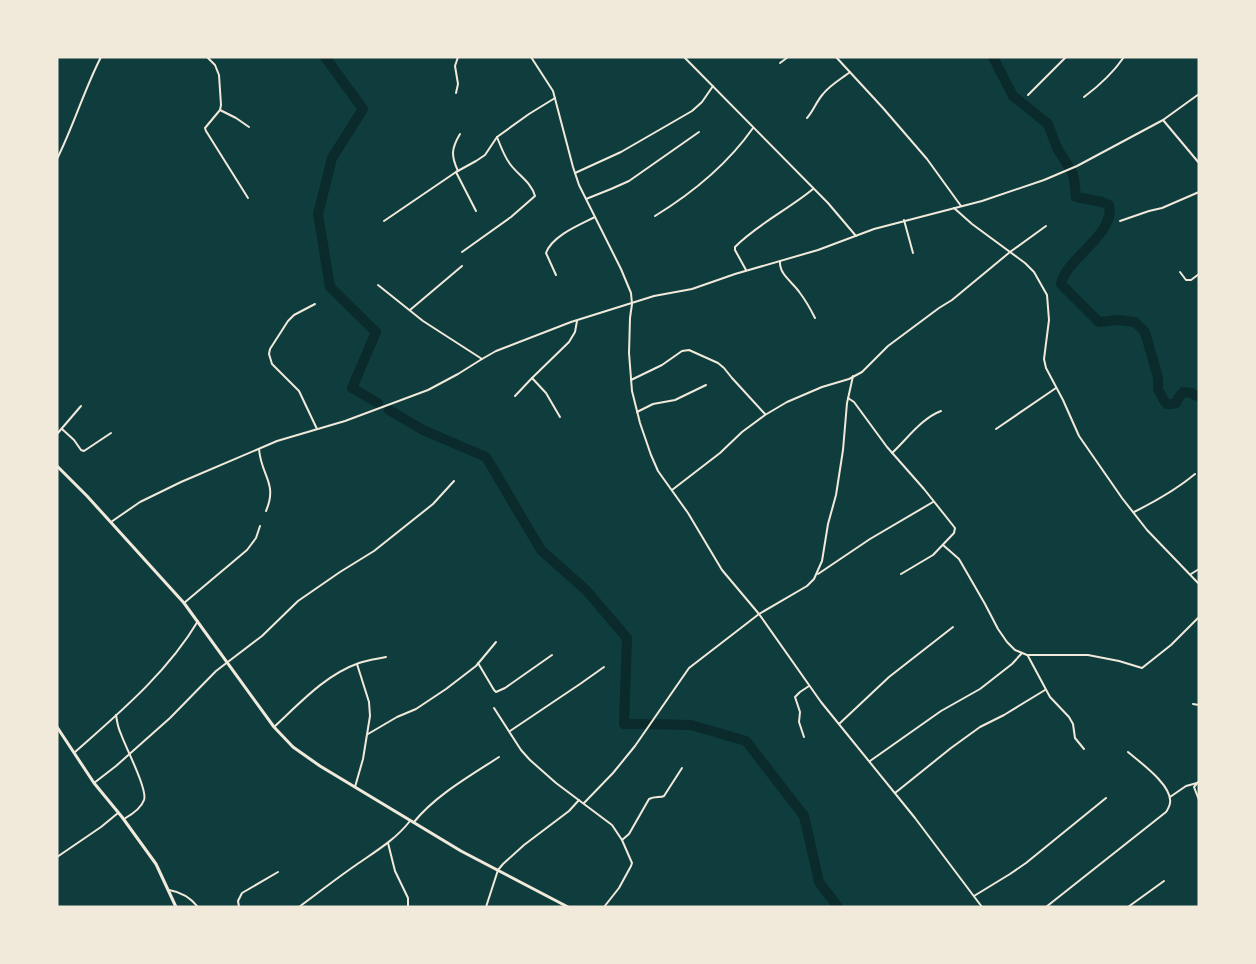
<svg xmlns="http://www.w3.org/2000/svg" width="1256" height="964" font-family="Overpass,sans-serif">
	<style>
		.lines { fill: none; stroke-linecap: round; stroke-linejoin: round }
		.river { stroke: #0a2a2b; stroke-width: 10 }
		.minor { stroke: #f1e9da; stroke-width: 2 }
		.tertiary { stroke: #f1e9da; stroke-width: 3 }
	</style>
	<rect width="100%" height="100%" fill="#0f3d3e"/>
	<g class="lines">
		<g class="river">
			<path d="M325,57L363,109L332,158L318,214L330,287L376,332L352,388L378,403"/>
			<path d="M993,57L1013,96L1048,124L1057,148L1072,172L1074,178L1076,197L1102,202L1109,205C1116,234 1066,258 1061,284L1099,322L1118,320L1135,322L1145,332L1158,378V389L1163,399L1167,404H1172L1176,403L1179,397L1183,392L1191,393L1199,397"/>
			<path d="M389,410L423,430L486,457L541,550L586,590L627,638L624,724H646"/>
			<path d="M652,724L691,725L746,741L804,816L819,882L838,907"/>
		</g>
		<g class="minor">
			<path d="M207,57L215,65L219,75L221,105L220,110L205,128L206,131L248,198"/>
			<path d="M531,57L553,91L573,167L579,185L621,269L631,293L632,304L630,318L629,353L632,391L640,423L651,455L658,471L688,513L722,570L759,614L821,702L915,818L982,907"/>
			<path d="M684,57L828,203L856,236"/>
			<path d="M836,57L883,108L927,159L961,206"/>
			<path d="M780,63L788,57"/>
			<path d="M456,93L458,84L455,66L458,57"/>
			<path d="M1028,95L1066,57"/>
			<path d="M1084,97C1100,85 1113,73 1124,57"/>
			<path d="M220,110L236,118L249,127"/>
			<path d="M807,118C814,110 816,102 823,94C830,85 841,79 850,72"/>
			<path d="M1163,120L1199,163"/>
			<path d="M57,159C74,125 84,90 101,57"/>
			<path d="M458,171C451,156 451,149 460,134"/>
			<path d="M456,172L476,211"/>
			<path d="M575,173L621,152L692,111L702,102L713,86"/>
			<path d="M586,199L611,189L629,181L699,132"/>
			<path d="M954,208L972,224L1025,263L1034,272L1047,295L1049,320L1044,359L1046,368L1063,400L1079,436L1122,498L1147,530L1199,584"/>
			<path d="M655,216C694,192 727,165 753,128"/>
			<path d="M904,220L913,253"/>
			<path d="M384,221L456,172L476,161L485,155L497,137L529,114L555,98"/>
			<path d="M1120,221L1149,211L1162,208L1199,192"/>
			<path d="M462,252L511,217L535,196C532,183 518,175 510,164C504,156 501,147 497,137"/>
			<path d="M780,261C779,275 793,282 800,293C806,301 811,310 815,318"/>
			<path d="M746,270L735,250V247C756,225 789,209 813,189"/>
			<path d="M1180,272L1186,280H1191L1199,274"/>
			<path d="M556,275L546,253C552,236 579,225 595,217"/>
			<path d="M378,285L423,321L482,359"/>
			<path d="M315,304L294,315L288,321L270,349L269,354L272,364L299,391L317,429"/>
			<path d="M410,310L462,266"/>
			<path d="M532,378L546,393L560,417"/>
			<path d="M631,380L662,365L682,351L689,350L718,363L724,368L732,378L765,414"/>
			<path d="M515,396L532,378L569,342L575,332L577,321"/>
			<path d="M848,398L854,402L887,447L924,489L955,528L954,533L933,555L901,574"/>
			<path d="M637,412L653,404L675,400L706,385"/>
			<path d="M62,429L74,440L81,450L84,451L111,433"/>
			<path d="M996,429L1056,388"/>
			<path d="M57,434L81,406"/>
			<path d="M259,449C261,476 278,483 266,511"/>
			<path d="M892,453C907,439 922,418 941,411"/>
			<path d="M672,490L720,453L742,432L765,415L787,402L822,387L849,379L862,372L888,346L939,308L952,300L1010,252L1046,226"/>
			<path d="M1134,512C1156,501 1176,490 1195,474"/>
			<path d="M111,522L140,502L181,482L277,441L345,421L428,390L458,374L482,359L496,351L571,322L654,296L692,289L735,274L818,250L874,229L982,201L1044,180L1077,166L1163,120L1199,94"/>
			<path d="M943,545L959,559L985,604L998,629L1007,642L1015,650L1027,655H1088L1119,661L1142,668L1171,645L1199,617"/>
			<path d="M818,574L870,539L933,502"/>
			<path d="M1191,574L1199,569"/>
			<path d="M184,603L247,550L256,538L260,526"/>
			<path d="M1028,656L1050,697L1069,717L1073,724L1075,738L1084,749"/>
			<path d="M478,663L494,690L496,692L505,688L552,655"/>
			<path d="M1193,704L1199,705"/>
			<path d="M494,708L521,750L530,760L556,783L612,825L622,840L632,863L631,866L619,888L604,907"/>
			<path d="M116,715C117,722 118,728 121,734C125,746 148,790 144,800C141,809 131,815 124,819"/>
			<path d="M839,724L889,677L953,627"/>
			<path d="M274,727C300,703 325,675 359,663C368,660 377,659 386,657"/>
			<path d="M510,731L580,684L604,667"/>
			<path d="M368,734L397,717L416,709L446,689L476,666L496,642"/>
			<path d="M804,737L799,722L800,712L795,697L800,692L809,686"/>
			<path d="M75,752C119,713 167,673 198,621"/>
			<path d="M870,761L941,711L980,689L1012,664L1022,653"/>
			<path d="M1199,781L1194,787L1199,800"/>
			<path d="M94,783L116,766L170,718L216,671L262,636L298,601L340,572L374,551L433,504L454,481"/>
			<path d="M355,787L363,759L370,716L369,702L357,664"/>
			<path d="M895,793L951,748L980,727L1004,715L1045,690"/>
			<path d="M1170,797L1186,786L1197,783"/>
			<path d="M584,803L613,773L635,746L689,668L759,614L807,586L814,579L822,561L828,524L836,495L843,450L847,403L853,376"/>
			<path d="M414,822C436,795 470,776 499,757"/>
			<path d="M622,840L629,834L649,799C655,796 660,798 664,796L682,768"/>
			<path d="M388,843L395,871L408,898V907"/>
			<path d="M57,857L101,827L118,813"/>
			<path d="M169,890C181,892 190,897 198,907"/>
			<path d="M974,896L1010,874L1026,863L1106,798"/>
			<path d="M239,907L238,901L242,893L278,872"/>
			<path d="M299,907C318,893 337,878 356,865C376,851 395,840 410,821"/>
			<path d="M486,907L498,870L503,864L524,845L569,811L579,800"/>
			<path d="M1046,907L1166,812C1167,811 1170,805 1170,803C1173,786 1141,763 1128,752"/>
			<path d="M1128,907L1164,881"/>
		</g>
		<g class="tertiary">
			<path d="M57,466L87,496L184,603L274,727L293,747L320,766L461,851L568,907"/>
			<path d="M57,727L94,783L122,817L156,864L176,907"/>
		</g>
	</g>
	<rect width="1256" height="964" fill="none" stroke="#f1e9da" stroke-width="117"/>
</svg>
